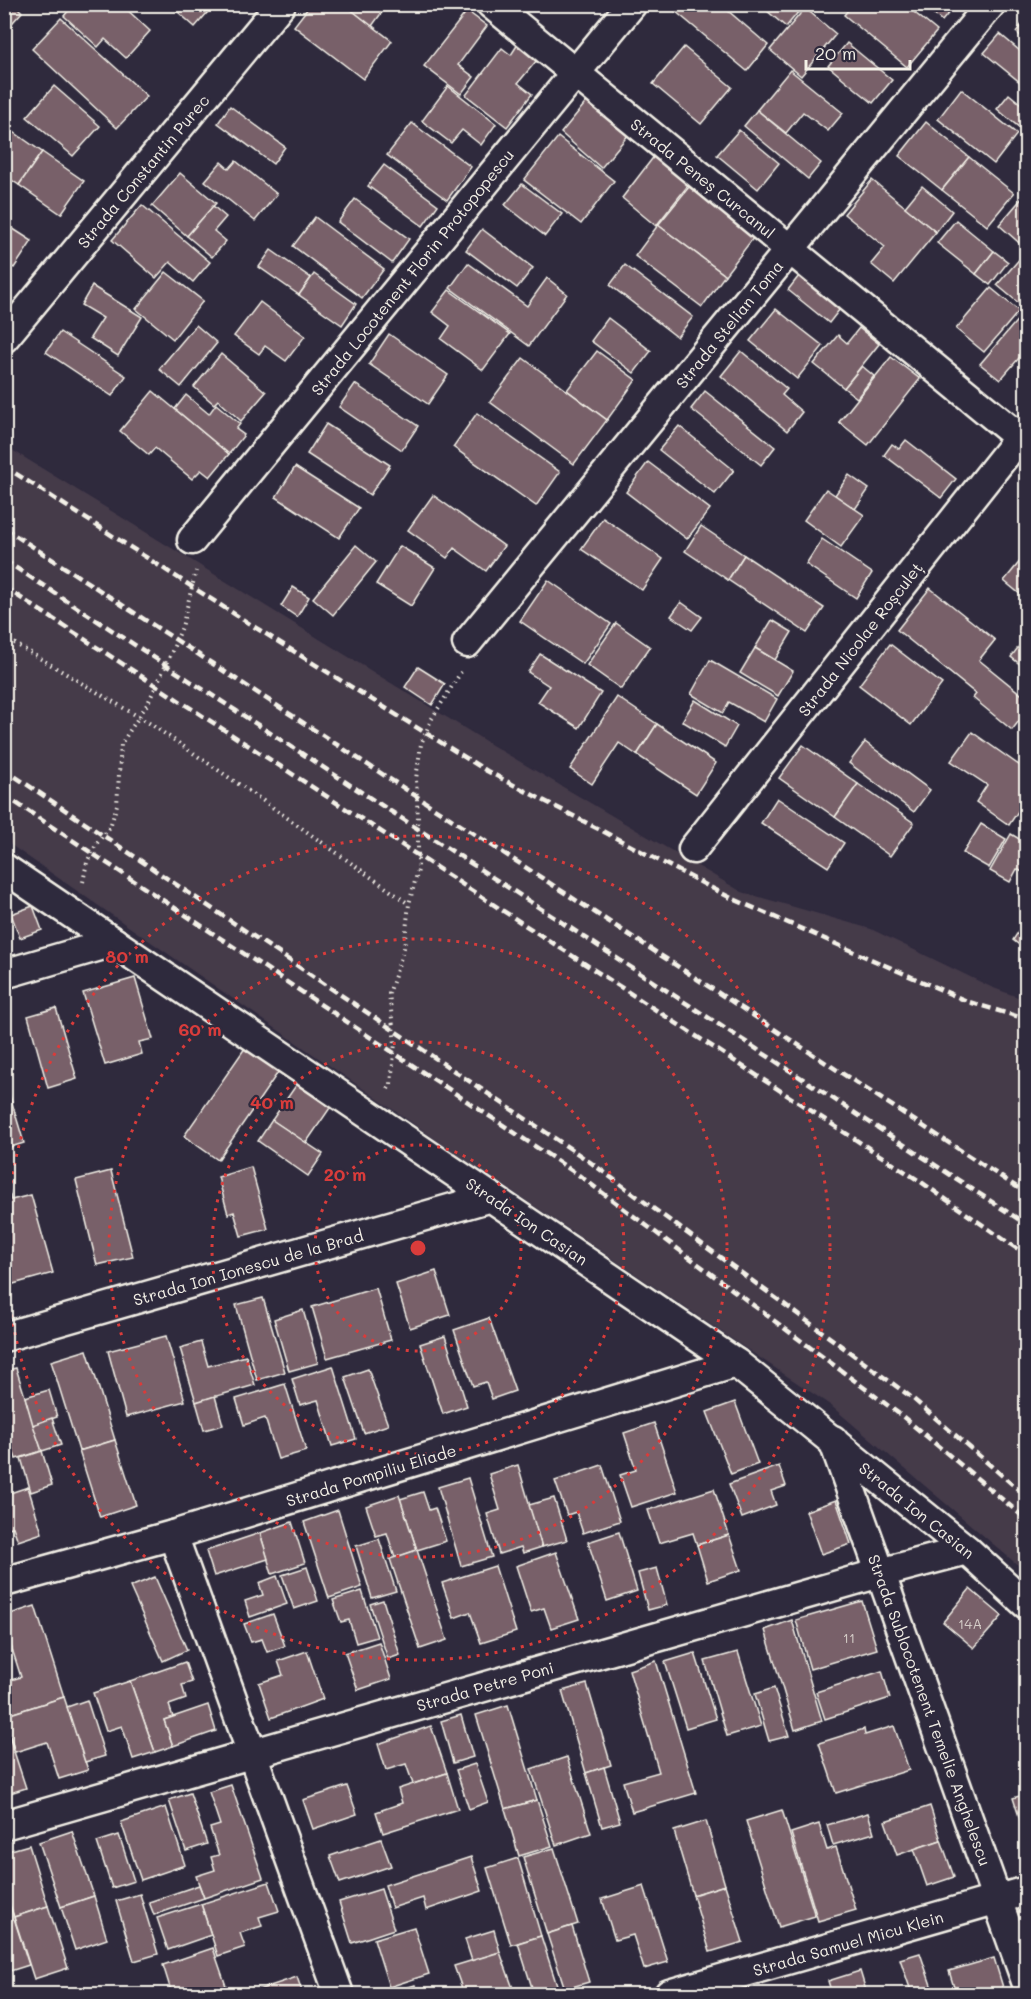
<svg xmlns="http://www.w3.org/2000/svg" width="1031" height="1999" font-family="Mali,sans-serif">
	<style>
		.built { fill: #453a4a }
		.building { fill: #786069; stroke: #f4f1e8; stroke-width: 1.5 }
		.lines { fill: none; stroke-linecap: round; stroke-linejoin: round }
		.street-casing { stroke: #f4f1e8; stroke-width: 33 }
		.path { stroke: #f4f1e8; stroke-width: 4; stroke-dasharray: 1.5 4.5; stroke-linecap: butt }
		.street { stroke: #2f2a3d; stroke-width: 28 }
		.rail { stroke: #f4f1e8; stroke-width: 4.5; stroke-dasharray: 9 4.5; stroke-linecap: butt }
		.ring { fill: none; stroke: #d93c3b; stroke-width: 3; stroke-dasharray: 3 6 }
		.labels { text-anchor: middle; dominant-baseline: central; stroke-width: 4.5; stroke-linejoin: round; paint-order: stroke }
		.number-label { font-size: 14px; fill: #d5cdc8 }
		.street-label { font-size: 16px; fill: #f4f1e8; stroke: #2f2a3d }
		.centre { fill: #d93c3b; stroke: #2f2a3d; stroke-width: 3 }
		.ring-label { font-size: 18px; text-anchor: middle; font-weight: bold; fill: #d93c3b; stroke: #2f2a3d; stroke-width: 4.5; stroke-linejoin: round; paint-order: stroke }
	</style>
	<rect width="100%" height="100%" fill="#2f2a3d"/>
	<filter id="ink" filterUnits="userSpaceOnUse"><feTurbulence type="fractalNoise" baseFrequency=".0167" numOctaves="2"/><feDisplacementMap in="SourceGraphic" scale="12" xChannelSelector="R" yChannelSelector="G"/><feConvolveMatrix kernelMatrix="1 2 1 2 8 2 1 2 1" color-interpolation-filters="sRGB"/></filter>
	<g filter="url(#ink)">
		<path class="built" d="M4,445L500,750L742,892L871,929L991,987L1026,1000V1572L830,1405L460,1156L5,841Z"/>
		<g class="building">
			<path d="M4,4H14L22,12L4,32Z"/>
			<path d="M74,4H121L150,31L126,58L105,39L98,47L64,16Z"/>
			<path d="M169,4H211L213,6L195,27Z"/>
			<path d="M311,4H344L392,41L363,79L294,26Z"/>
			<path d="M344,4H388L372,26Z"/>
			<path d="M671,4H720L768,45L747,71L669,6Z"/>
			<path d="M759,4H803L804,5L786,27Z"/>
			<path d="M853,4H877L884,10L888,4H904L937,31L907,67L844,15Z"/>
			<path d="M922,4H956L942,21Z"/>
			<path d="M805,8L836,34L801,76L770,50Z"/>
			<path d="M467,11L487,26L458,65L474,77L461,94L424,66Z"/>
			<path d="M61,18L147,96L117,128L32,49Z"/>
			<path d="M1026,19V41L1016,32Z"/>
			<path d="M1000,34L1026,56V87L984,53Z"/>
			<path d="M847,43L892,80L873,103L828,66Z"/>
			<path d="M518,44L537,60L518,83L532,94L507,127L466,95L502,48L511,55Z"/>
			<path d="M684,47L732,87L701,124L653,84Z"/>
			<path d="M790,70L843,113L828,131L803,112L786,133L757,110Z"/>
			<path d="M54,86L100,126L73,156L27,117Z"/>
			<path d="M448,86L496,124L481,145L462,130L451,143L422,121Z"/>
			<path d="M961,89L1017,134L994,164L938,119Z"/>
			<path d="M1009,94L1026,108V133L997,109Z"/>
			<path d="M588,100L629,134L601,168L561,133Z"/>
			<path d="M230,106L285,147L273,164L218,123Z"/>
			<path d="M757,110L821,163L808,179L744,126Z"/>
			<path d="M926,122L969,157L942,190L899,156Z"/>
			<path d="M412,123L471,167L447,200L387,155Z"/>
			<path d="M8,128L42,152L19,185L4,175V134Z"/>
			<path d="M739,130L779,163L758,189L717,155Z"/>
			<path d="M558,137L614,181L581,224L524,180Z"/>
			<path d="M42,152L84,181L61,214L19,185Z"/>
			<path d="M655,155L690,183L656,226L622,198Z"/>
			<path d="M969,157L1014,193L987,226L942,190Z"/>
			<path d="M236,161L277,194L255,221L205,181L221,162L229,169Z"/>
			<path d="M384,165L438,205L423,226L368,186Z"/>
			<path d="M180,173L216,203L187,236L152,206Z"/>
			<path d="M872,180L936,232L894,283L871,264L885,247L844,214Z"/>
			<path d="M522,184L562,214L545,236L505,205Z"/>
			<path d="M922,186L952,211L936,232L905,207Z"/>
			<path d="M689,187L754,237L725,275L658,225Z"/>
			<path d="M1023,197L1026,201V249L999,225Z"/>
			<path d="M355,199L409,239L392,263L338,222Z"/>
			<path d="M142,205L210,262L193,282L170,262L156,278L112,240Z"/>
			<path d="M213,206L226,217L214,231L226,241L212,257L187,236Z"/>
			<path d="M315,217L384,269L362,298L293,246Z"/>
			<path d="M956,220L994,251L976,274L937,243Z"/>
			<path d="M4,223L32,241L14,268L4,261Z"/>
			<path d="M658,225L725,275L702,307L635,256Z"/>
			<path d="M482,229L533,268L517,288L466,250Z"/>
			<path d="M271,250L311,278L299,295L259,267Z"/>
			<path d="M994,251L1008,262L990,285L976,274Z"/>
			<path d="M1022,256L1026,260V298L1021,305L997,285Z"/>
			<path d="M468,263L527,306L547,278L567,294L529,346L450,288Z"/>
			<path d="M625,265L693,317L677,337L610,285Z"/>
			<path d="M166,272L203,301L173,339L136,309Z"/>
			<path d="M802,272L843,305L829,323L788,290Z"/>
			<path d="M314,274L356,304L342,325L299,295Z"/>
			<path d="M92,286L142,317L118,356L90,338L103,318L81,305Z"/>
			<path d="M991,288L1019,311L984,352L956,329Z"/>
			<path d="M449,290L510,334L483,370L441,339L450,326L432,312Z"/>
			<path d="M260,302L305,336L286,361L265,346L259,354L234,336Z"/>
			<path d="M776,309L823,346L797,379L750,341Z"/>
			<path d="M1026,310V350L1000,380L980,364Z"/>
			<path d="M608,318L651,351L634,373L591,341Z"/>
			<path d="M196,325L217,343L181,387L159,369Z"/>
			<path d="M859,328L879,344L844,388L814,364L838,335L847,343Z"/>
			<path d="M60,332L126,376L112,396L46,352Z"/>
			<path d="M389,334L448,375L428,404L369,364Z"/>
			<path d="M597,351L636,380L607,420L567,390Z"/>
			<path d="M741,351L787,389L782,395L802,412L787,431L721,376Z"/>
			<path d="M221,354L266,392L241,421L218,400L214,404L194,387Z"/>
			<path d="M891,357L920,379L868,445L839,422Z"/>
			<path d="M523,358L607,420L574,464L490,402Z"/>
			<path d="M862,366L874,376L857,398L844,388Z"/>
			<path d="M355,384L418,426L402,450L339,407Z"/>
			<path d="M153,391L229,454L210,477L201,470L192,479L155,448L149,455L120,431Z"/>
			<path d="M705,391L775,447L761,465L691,409Z"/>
			<path d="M186,395L209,414L216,404L240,424L236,429L244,435L229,454L175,409Z"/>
			<path d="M477,413L560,472L536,506L453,447Z"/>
			<path d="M326,424L390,465L370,495L307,454Z"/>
			<path d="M679,426L734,470L715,494L659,450Z"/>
			<path d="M906,440L956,479L941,498L884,455L892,444L899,449Z"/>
			<path d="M648,462L710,509L687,539L626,492Z"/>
			<path d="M295,467L359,508L339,538L276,497Z"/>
			<path d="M849,475L869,489L855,509L835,495Z"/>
			<path d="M826,489L864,515L841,547L804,520Z"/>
			<path d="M433,495L504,546L486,571L454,548L447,558L408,530Z"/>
			<path d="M603,518L663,559L642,590L581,549Z"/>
			<path d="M701,526L744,555L728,580L685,551Z"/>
			<path d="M822,539L872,573L856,598L806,564Z"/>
			<path d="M356,545L376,562L333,615L313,598Z"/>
			<path d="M400,546L435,568L411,606L376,584Z"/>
			<path d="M1026,554V599L1004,581Z"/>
			<path d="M744,555L824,608L807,633L728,580Z"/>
			<path d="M548,580L611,624L583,664L520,621Z"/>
			<path d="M293,587L309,597L297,617L281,606Z"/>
			<path d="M930,588L995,640L979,660L1026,698V712L1012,730L973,698L976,694L897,630Z"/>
			<path d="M681,602L702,617L692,630L671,616Z"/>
			<path d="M772,620L792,632L775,660L755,648Z"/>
			<path d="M616,623L650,647L621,689L587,665Z"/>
			<path d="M1026,637V669L1011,657Z"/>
			<path d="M890,644L942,684L911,725L859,685Z"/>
			<path d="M755,648L793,671L778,696L740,673Z"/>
			<path d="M540,654L601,693L579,728L538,702L549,686L528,672Z"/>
			<path d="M710,660L777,699L764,722L729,702L723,713L691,694Z"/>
			<path d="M418,667L445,684L432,705L405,687Z"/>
			<path d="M617,697L657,724L637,755L619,743L592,784L570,769Z"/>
			<path d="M695,700L737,726L725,747L682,721Z"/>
			<path d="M657,724L716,763L696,794L637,755Z"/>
			<path d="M972,732L1026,770V787L1023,792L1026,794V799L1009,825L976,802L987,785L951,761Z"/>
			<path d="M865,742L930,790L914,812L849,763Z"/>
			<path d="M803,745L858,784L835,817L779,778Z"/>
			<path d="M858,784L914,823L890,856L835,817Z"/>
			<path d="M777,798L844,843L828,867L761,823Z"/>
			<path d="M981,824L1006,839L989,868L963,853Z"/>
			<path d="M1011,834L1026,843V874L1017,869L1010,882L990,871Z"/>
			<path d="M33,906L42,930L20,938L11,914Z"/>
			<path d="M1026,920V950L1013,940Z"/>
			<path d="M135,978L153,1039L139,1042L142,1054L105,1065L83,993Z"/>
			<path d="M56,1008L77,1079L48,1088L28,1016Z"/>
			<path d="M245,1048L279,1071L218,1160L184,1136Z"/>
			<path d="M4,1076L24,1143L4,1149Z"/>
			<path d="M297,1084L330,1108L306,1143L272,1120Z"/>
			<path d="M272,1120L323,1154L308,1176L258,1141Z"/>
			<path d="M251,1167L268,1229L241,1236L234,1212L228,1214L218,1177Z"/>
			<path d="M111,1171L133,1257L97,1265L76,1180Z"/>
			<path d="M4,1184H7L11,1200L31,1195L53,1273L6,1286L4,1279Z"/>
			<path d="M436,1271L450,1315L410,1328L396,1284Z"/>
			<path d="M376,1288L391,1340L327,1358L312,1307Z"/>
			<path d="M263,1298L285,1372L257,1380L236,1305Z"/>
			<path d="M303,1310L318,1363L289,1371L274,1319Z"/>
			<path d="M489,1318L515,1391L492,1399L486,1382L473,1386L454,1330Z"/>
			<path d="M166,1336L185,1401L126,1417L108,1351Z"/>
			<path d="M445,1336L467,1406L443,1414L420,1344Z"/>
			<path d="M201,1342L208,1366L246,1356L255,1385L196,1402L180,1348Z"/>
			<path d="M87,1350L115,1440L79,1451L51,1361Z"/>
			<path d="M333,1366L356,1439L332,1446L318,1400L300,1405L292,1379Z"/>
			<path d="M16,1368L42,1451L16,1459L4,1424V1371Z"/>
			<path d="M368,1369L388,1425L364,1433L345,1377Z"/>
			<path d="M285,1384L306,1451L278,1459L265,1418L244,1425L236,1399Z"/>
			<path d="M49,1390L57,1417L33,1425L25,1397Z"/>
			<path d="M215,1396L223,1425L204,1430L196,1402Z"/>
			<path d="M735,1402L758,1464L731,1474L707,1412Z"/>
			<path d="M52,1418L61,1445L42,1451L33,1425Z"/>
			<path d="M654,1423L677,1492L631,1507L620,1475L636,1470L624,1433Z"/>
			<path d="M115,1440L136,1505L100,1517L79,1451Z"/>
			<path d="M42,1451L52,1485L31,1492L21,1458Z"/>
			<path d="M518,1465L542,1547L523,1553L521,1547L499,1554L487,1514L500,1510L489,1474Z"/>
			<path d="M602,1465L620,1521L583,1533L576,1512L567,1515L555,1481Z"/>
			<path d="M779,1466L786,1486L771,1491L776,1505L742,1518L729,1484Z"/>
			<path d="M468,1478L492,1557L461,1566L438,1487Z"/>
			<path d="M28,1487L42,1533L18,1541L13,1527L4,1529V1495Z"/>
			<path d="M714,1489L729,1535L697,1545L693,1533L659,1543L648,1510Z"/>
			<path d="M423,1492L429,1510L435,1508L446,1541L417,1550L400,1499Z"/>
			<path d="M399,1495L417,1550L395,1558L387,1533L376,1536L366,1506Z"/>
			<path d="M554,1498L567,1540L542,1547L529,1505Z"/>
			<path d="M836,1500L851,1544L821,1554L806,1511Z"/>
			<path d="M338,1510L362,1587L329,1598L304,1522Z"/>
			<path d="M292,1522L305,1563L272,1574L260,1533Z"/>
			<path d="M619,1532L637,1591L607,1601L588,1542Z"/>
			<path d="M260,1533L268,1559L214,1576L206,1551Z"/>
			<path d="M729,1535L741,1570L708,1581L697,1545Z"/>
			<path d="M379,1539L396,1591L372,1598L356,1546Z"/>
			<path d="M417,1550L447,1640L420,1649L390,1559Z"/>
			<path d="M556,1552L579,1619L551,1628L544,1608L531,1612L516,1566Z"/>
			<path d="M495,1566L516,1632L481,1643L470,1612L454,1618L442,1583Z"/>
			<path d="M307,1567L318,1601L294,1609L282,1575Z"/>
			<path d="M657,1568L667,1605L648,1610L638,1573Z"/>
			<path d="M277,1576L287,1604L250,1617L245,1601L263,1595L259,1583Z"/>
			<path d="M155,1577L187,1650L163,1661L130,1587Z"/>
			<path d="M970,1589L1002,1616L974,1648L943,1622Z"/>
			<path d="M362,1591L377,1637L356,1643L349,1620L341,1622L333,1600Z"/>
			<path d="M383,1600L400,1655L388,1659L370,1604Z"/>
			<path d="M862,1601L877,1649L810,1669L796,1620Z"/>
			<path d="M35,1606L64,1697L4,1716V1682L21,1677L4,1624V1616Z"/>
			<path d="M273,1614L285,1646L267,1652L262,1639L251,1642L244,1624Z"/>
			<path d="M792,1620L822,1721L795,1730L765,1630Z"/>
			<path d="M379,1642L391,1679L358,1690L345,1653Z"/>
			<path d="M307,1651L323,1699L271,1718L259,1683L283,1675L278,1661Z"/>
			<path d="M738,1652L761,1726L727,1736L705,1661Z"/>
			<path d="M695,1653L716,1719L686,1728L665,1662Z"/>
			<path d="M656,1661L696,1793L632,1812L623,1782L659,1772L629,1670Z"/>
			<path d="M185,1662L192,1682L182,1685L186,1699L169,1705L173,1717L164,1720L173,1746L155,1752L130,1681Z"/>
			<path d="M882,1671L890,1698L825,1719L816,1692Z"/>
			<path d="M130,1681L155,1752L133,1759L122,1726L106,1731L93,1693Z"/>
			<path d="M587,1684L611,1765L586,1773L562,1691Z"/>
			<path d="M774,1688L789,1736L769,1741L755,1694Z"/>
			<path d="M64,1697L88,1770L59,1779L47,1742L15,1752L4,1716Z"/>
			<path d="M87,1700L105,1756L85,1762L67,1707Z"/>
			<path d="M208,1705L216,1731L173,1746L164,1720Z"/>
			<path d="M508,1705L537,1800L505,1809L476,1715Z"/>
			<path d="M461,1715L473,1757L453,1763L441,1721Z"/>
			<path d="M4,1721L26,1788L4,1795Z"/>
			<path d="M431,1726L447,1773L413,1784L406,1764L386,1770L378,1744Z"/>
			<path d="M894,1726L909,1770L836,1793L819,1743L864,1729L865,1735Z"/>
			<path d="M567,1757L591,1833L556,1845L531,1769Z"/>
			<path d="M475,1764L488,1802L469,1809L456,1770Z"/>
			<path d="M604,1767L620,1822L602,1827L586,1773Z"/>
			<path d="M447,1773L458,1809L383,1833L376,1812L402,1803L398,1789Z"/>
			<path d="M231,1785L263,1878L204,1898L196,1876L215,1870L211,1857L219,1855L210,1828L220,1825L209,1792Z"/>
			<path d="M347,1786L357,1814L313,1829L303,1800Z"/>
			<path d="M190,1793L207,1844L186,1851L169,1800Z"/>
			<path d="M1026,1794V1838L1013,1798Z"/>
			<path d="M537,1800L552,1846L519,1856L505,1809Z"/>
			<path d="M930,1806L941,1840L897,1855L885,1821Z"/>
			<path d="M166,1807L185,1865L141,1880L121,1822Z"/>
			<path d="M782,1810L815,1916L779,1927L746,1821Z"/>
			<path d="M868,1813L874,1833L833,1845L827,1825Z"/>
			<path d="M706,1821L725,1885L693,1895L674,1831Z"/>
			<path d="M819,1824L827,1850L836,1847L856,1910L818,1921L791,1833Z"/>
			<path d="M72,1831L94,1896L61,1907L39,1842Z"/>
			<path d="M119,1835L134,1881L112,1888L97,1842Z"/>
			<path d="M381,1839L391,1866L340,1883L330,1856Z"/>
			<path d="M941,1840L954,1877L927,1886L914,1849Z"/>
			<path d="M29,1845L48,1906L14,1917L4,1887V1852Z"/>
			<path d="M554,1848L578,1924L547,1934L523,1857Z"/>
			<path d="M471,1857L482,1891L426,1910L423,1898L392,1908L385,1885Z"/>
			<path d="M518,1858L541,1936L511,1945L487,1868Z"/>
			<path d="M269,1882L279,1911L259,1917L262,1926L240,1933L245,1947L218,1956L201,1904Z"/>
			<path d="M199,1885L204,1898L154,1915L149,1902Z"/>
			<path d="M725,1885L743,1942L710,1952L693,1895Z"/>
			<path d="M644,1886L668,1962L644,1969L633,1935L615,1940L602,1899Z"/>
			<path d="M4,1887L29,1965L4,1973Z"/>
			<path d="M381,1889L394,1929L352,1943L339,1902Z"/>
			<path d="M140,1894L158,1954L134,1961L116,1901Z"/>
			<path d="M94,1896L107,1939L75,1950L61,1907Z"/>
			<path d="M201,1904L211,1935L168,1950L157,1918Z"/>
			<path d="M48,1906L68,1968L34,1979L14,1917Z"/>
			<path d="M572,1926L589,1982L565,1989L547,1934Z"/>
			<path d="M414,1927L429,1974L389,1987L374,1939Z"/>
			<path d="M494,1930L500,1952L472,1961L465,1939Z"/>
			<path d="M541,1936L559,1992L550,1994H534L518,1943Z"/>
			<path d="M213,1948L227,1989L210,1994H172L163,1965Z"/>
			<path d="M500,1952L515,1994H483L481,1989L464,1994L454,1966Z"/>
			<path d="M920,1953L934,1994H912L900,1959Z"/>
			<path d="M994,1958L1005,1994H956L949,1971Z"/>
			<path d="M860,1971L867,1994H832L828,1981Z"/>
			<path d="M297,1977L303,1994H246Z"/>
			<path d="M415,1985L418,1994H387Z"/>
			<path d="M449,1988L452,1994H431Z"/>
		</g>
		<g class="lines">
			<defs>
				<g id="street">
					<path d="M491,4L1026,443"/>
					<path d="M4,338L281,4"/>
					<path d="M192,540L632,4"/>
					<path d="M467,643L991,4"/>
					<path d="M693,849L1026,429"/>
					<path d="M4,868L736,1363L967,1550L1026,1604"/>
					<path d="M4,974L114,942"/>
					<path d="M4,1337L491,1197"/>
					<path d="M833,1440L1026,1981"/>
					<path d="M173,1535L339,1994"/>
					<path d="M4,1582L173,1535L736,1363"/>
					<path d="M4,1825L880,1573L967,1550"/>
					<path d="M669,1994L1026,1891"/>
				</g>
			</defs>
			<use href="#street" class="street-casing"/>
			<g class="path">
				<path d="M4,637L149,723L262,800L409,904"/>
				<path d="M83,882L87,862L97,843L110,827L117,805L121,744L148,703L170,656L182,627L196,571"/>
				<path d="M388,1089L391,1084L395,1043L389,994L404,948L409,904L418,870V819L416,779L421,744L431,720L461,672"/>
			</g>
			<use href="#street" class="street"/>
			<g class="rail">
				<path d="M4,466L253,626L487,771L731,898L969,1002L1026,1019"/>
				<path d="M4,528L1026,1193"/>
				<path d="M4,560L1026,1224"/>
				<path d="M4,587L921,1182L1026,1255"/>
				<path d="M4,769L590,1162L911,1397L1026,1496"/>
				<path d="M4,795L580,1176L902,1416L1026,1519"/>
			</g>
		</g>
	</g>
	<g class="ring">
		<circle cx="418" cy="1248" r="103"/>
		<circle cx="418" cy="1248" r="206"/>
		<circle cx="418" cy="1248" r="309"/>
		<circle cx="418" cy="1248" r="412"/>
	</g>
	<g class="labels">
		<g class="number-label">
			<text x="970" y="1623">14A</text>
			<text x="849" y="1637">11</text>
		</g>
		<g class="street-label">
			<text transform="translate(143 171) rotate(-50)">Strada Constantin Purec</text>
			<text transform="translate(703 178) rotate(39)">Strada Peneș Curcanul</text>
			<text transform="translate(412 272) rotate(-51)">Strada Locotenent Florin Protopopescu</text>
			<text transform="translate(729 324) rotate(-51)">Strada Stelian Toma</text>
			<text transform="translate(860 639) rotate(-52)">Strada Nicolae Roșculeț</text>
			<text transform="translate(527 1221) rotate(34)">Strada Ion Casian</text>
			<text transform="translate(248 1267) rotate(-16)">Strada Ion Ionescu de la Brad</text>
			<text transform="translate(371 1475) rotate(-17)">Strada Pompiliu Eliade</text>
			<text transform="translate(917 1510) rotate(39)">Strada Ion Casian</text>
			<text transform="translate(485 1686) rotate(-16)">Strada Petre Poni</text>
			<text transform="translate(930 1710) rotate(70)">Strada Sublocotenent Temelie Anghelescu</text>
			<text transform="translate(848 1943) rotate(-16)">Strada Samuel Micu Klein</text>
		</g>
	</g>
	<circle cx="418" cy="1248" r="9" class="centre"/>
	<g class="ring-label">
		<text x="127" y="963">80 m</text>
		<text x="200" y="1036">60 m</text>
		<text x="272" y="1109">40 m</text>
		<text x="345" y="1181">20 m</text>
	</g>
	<rect width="1031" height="1999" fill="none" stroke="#2f2a3d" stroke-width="24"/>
	<rect x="12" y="12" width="1007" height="1975" fill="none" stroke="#f4f1e8" stroke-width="2" filter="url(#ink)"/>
	<path d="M806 60v9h104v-9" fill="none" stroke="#f4f1e8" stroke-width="3"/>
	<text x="815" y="60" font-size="18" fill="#f4f1e8" stroke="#2f2a3d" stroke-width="4.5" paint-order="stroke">20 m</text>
</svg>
